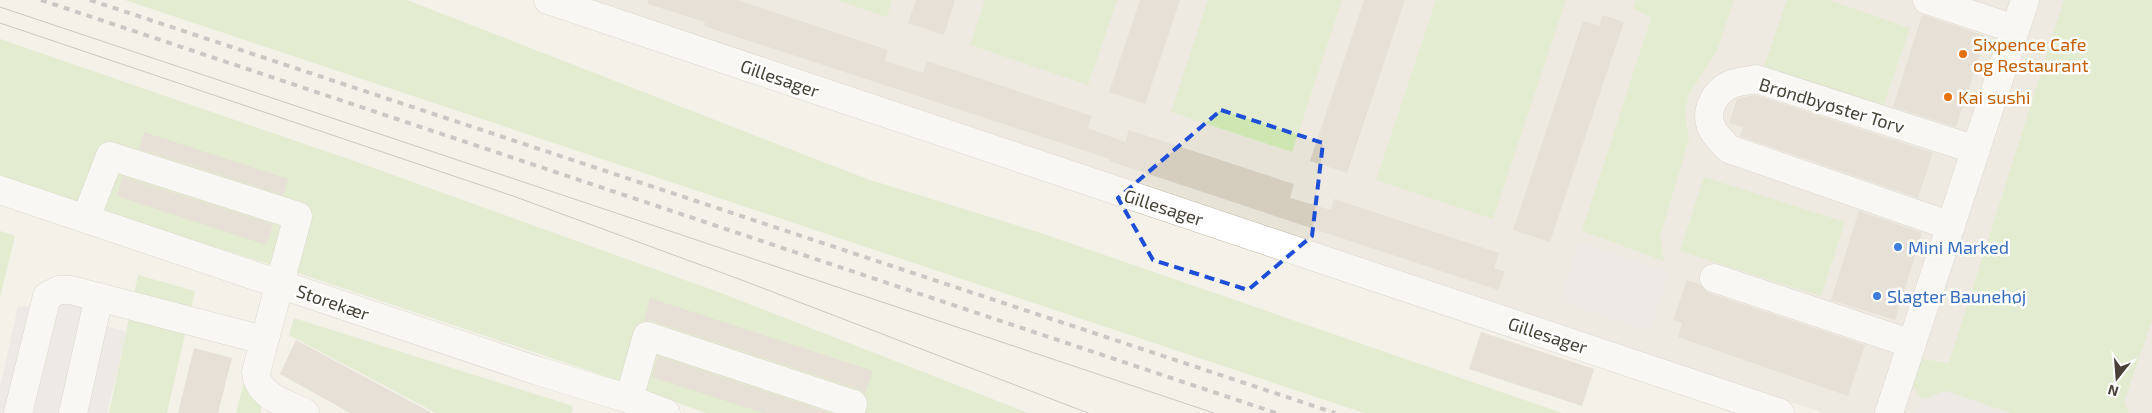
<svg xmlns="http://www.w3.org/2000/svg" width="2152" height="413" font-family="'Exo 2',sans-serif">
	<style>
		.residential { fill: #e8e3d7 }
		.green { fill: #cee7b2 }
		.parking { fill: #e5e3e0 }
		.building { fill: #d5cdbe }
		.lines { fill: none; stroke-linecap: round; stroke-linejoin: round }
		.minor-casing { stroke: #bfb9ab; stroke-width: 29 }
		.minor { stroke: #fff; stroke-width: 28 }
		.tram { stroke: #979797; stroke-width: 1 }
		.rail { stroke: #979797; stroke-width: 4; stroke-dasharray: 6 6; stroke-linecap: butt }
		.marked { fill: none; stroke: #1d4ed8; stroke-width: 4; stroke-dasharray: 10 6; stroke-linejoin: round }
		.food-dot { fill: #e8710a; stroke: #fff; stroke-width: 2 }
		.shop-dot { fill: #3f7fe0; stroke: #fff; stroke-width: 2 }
		.labels { text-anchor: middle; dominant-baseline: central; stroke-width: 5; stroke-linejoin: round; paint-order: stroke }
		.food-label { font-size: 18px; fill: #c56008; stroke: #fff; text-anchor: start }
		.street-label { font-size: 18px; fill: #474137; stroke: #fff }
		.shop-label { font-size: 18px; fill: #366cbe; stroke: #fff; text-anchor: start }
	</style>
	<rect width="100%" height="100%" fill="#f4f1e9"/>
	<path class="residential" d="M583,0H2152V413H1824Z"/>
	<g class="green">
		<path d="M125,0H407L867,179L1038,232L1562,413H1364Z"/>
		<path d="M837,0H892L887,17Z"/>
		<path d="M985,0H1117L1088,85L970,45Z"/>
		<path d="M1208,0H1342L1292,152L1171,112Z"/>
		<path d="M1436,0H1566L1493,219L1376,180Z"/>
		<path d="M1636,0H1734L1717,51L1688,96L1685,115L1689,139L1660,237L1664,261L1582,231L1651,18L1633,8Z"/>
		<path d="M1787,0H1828L1910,28L1882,110L1763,69Z"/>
		<path d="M2064,0H2152V320L2124,402L2129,413H2010L1946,391L1922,399L1913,386L1922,359L1949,363Z"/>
		<path d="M0,39L360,163L721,293L1028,413H706L599,374L301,274L0,179Z"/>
		<path d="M1704,177L1845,222L1821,296L1680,251Z"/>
		<path d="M0,231L15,236L0,297Z"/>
		<path d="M138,275L195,291L167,413H109Z"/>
		<path d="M294,318L573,406L571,413H436L289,335Z"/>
		<path d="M244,382L251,396L261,406V413H236Z"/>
	</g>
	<g class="parking">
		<path d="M1579,242L1670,272L1650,331L1560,301Z"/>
		<path d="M37,297L94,309L90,323L127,331L107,413H0V387L18,306L32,307Z"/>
		<path d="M1946,391L2010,413H1917L1922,399Z"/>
	</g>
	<g class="building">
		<path d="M648,0H737L888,50L885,61L923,73L927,61L1092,116L1088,128L1125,142L1129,130L1294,184L1290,198L1331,210L1334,199L1499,253L1494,268L1505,272L1498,290L1109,161L1110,159L704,26L705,22L648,4Z"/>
		<path d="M916,0H955L944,35L908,23Z"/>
		<path d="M1140,0H1180L1145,104L1109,92Z"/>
		<path d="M1364,0H1405L1347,173L1310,161Z"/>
		<path d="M1602,15L1624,22L1550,242L1513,230L1583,21L1599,26Z"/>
		<path d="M1922,15L1986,36L1956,127L1893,107Z"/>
		<path d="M1755,95L1933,153L1918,198L1740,136L1743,127L1729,123L1737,99Z"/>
		<path d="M144,132L288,179L283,195L139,149Z"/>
		<path d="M123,177L273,224L266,245L117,196Z"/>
		<path d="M1859,211L1922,233L1895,320L1831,300Z"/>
		<path d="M1687,280L1701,285L1709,293L1865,345L1848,396L1678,337L1682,323L1673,320Z"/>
		<path d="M650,298L873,371L865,394L858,389L652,321H644Z"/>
		<path d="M1481,332L1594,369L1582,406L1469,369Z"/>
		<path d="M296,340L432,413H350L280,374Z"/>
		<path d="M194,348L232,358L218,413H178Z"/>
		<path d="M658,356L830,413H763L652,377Z"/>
	</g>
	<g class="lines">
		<defs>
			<g id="minor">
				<path d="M548,0L1780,413"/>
				<path d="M1927,0L2015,29"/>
				<path d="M0,190L538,371L629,399L666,413"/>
				<path d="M86,218L110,156L298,216L256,372C257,396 286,403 305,413"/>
				<path d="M1951,226L1729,149C1724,144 1718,138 1714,132C1702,114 1714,91 1732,84C1739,81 1748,81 1756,79L1976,150"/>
				<path d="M1714,278L1912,344"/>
				<path d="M629,399L647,336L853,404L850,413"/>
				<path d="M18,413L47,296L59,290H71L264,340"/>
				<path d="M73,413L99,297"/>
				<path d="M1889,413L2025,0"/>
			</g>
		</defs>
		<use href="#minor" class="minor-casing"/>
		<use href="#minor" class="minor"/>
		<g class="tram">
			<path d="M0,7L1214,413"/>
			<path d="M0,23L513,196L739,279L1088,413"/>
		</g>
		<g class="rail">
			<path d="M41,0L1276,413"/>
			<path d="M90,0L1335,413"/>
		</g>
	</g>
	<path d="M0 0H2152V413H0ZM1221,110L1323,143L1312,236L1248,290L1153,260L1118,198Z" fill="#f4f1e9" fill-opacity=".55" fill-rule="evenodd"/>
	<path class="marked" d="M1221,110L1323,143L1312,236L1248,290L1153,260L1118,198Z"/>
	<g class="food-dot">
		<circle cx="1963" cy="54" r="5"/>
		<circle cx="1948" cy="97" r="5"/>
	</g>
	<g class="shop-dot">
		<circle cx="1898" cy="247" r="5"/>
		<circle cx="1877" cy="296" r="5"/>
	</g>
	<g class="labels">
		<g class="food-label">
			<text x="1973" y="44">Sixpence Cafe<tspan x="1973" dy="21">og Restaurant</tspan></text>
			<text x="1958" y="97">Kai sushi</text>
		</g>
		<g class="street-label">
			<text transform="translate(780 78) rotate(19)">Gillesager</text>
			<text transform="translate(1832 105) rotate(17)">Brøndbyøster Torv</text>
			<text transform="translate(1164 207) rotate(18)">Gillesager</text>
			<text transform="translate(333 302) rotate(19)">Storekær</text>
			<text transform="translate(1548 335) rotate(18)">Gillesager</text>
		</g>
		<g class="shop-label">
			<text x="1908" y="247">Mini Marked</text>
			<text x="1887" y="296">Slagter Baunehøj</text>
		</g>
	</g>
	<g transform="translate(2117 378) rotate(197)" stroke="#ffffff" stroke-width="4" paint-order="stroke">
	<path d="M0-4L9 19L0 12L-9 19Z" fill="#474137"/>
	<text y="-8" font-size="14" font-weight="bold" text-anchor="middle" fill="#474137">N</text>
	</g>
</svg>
